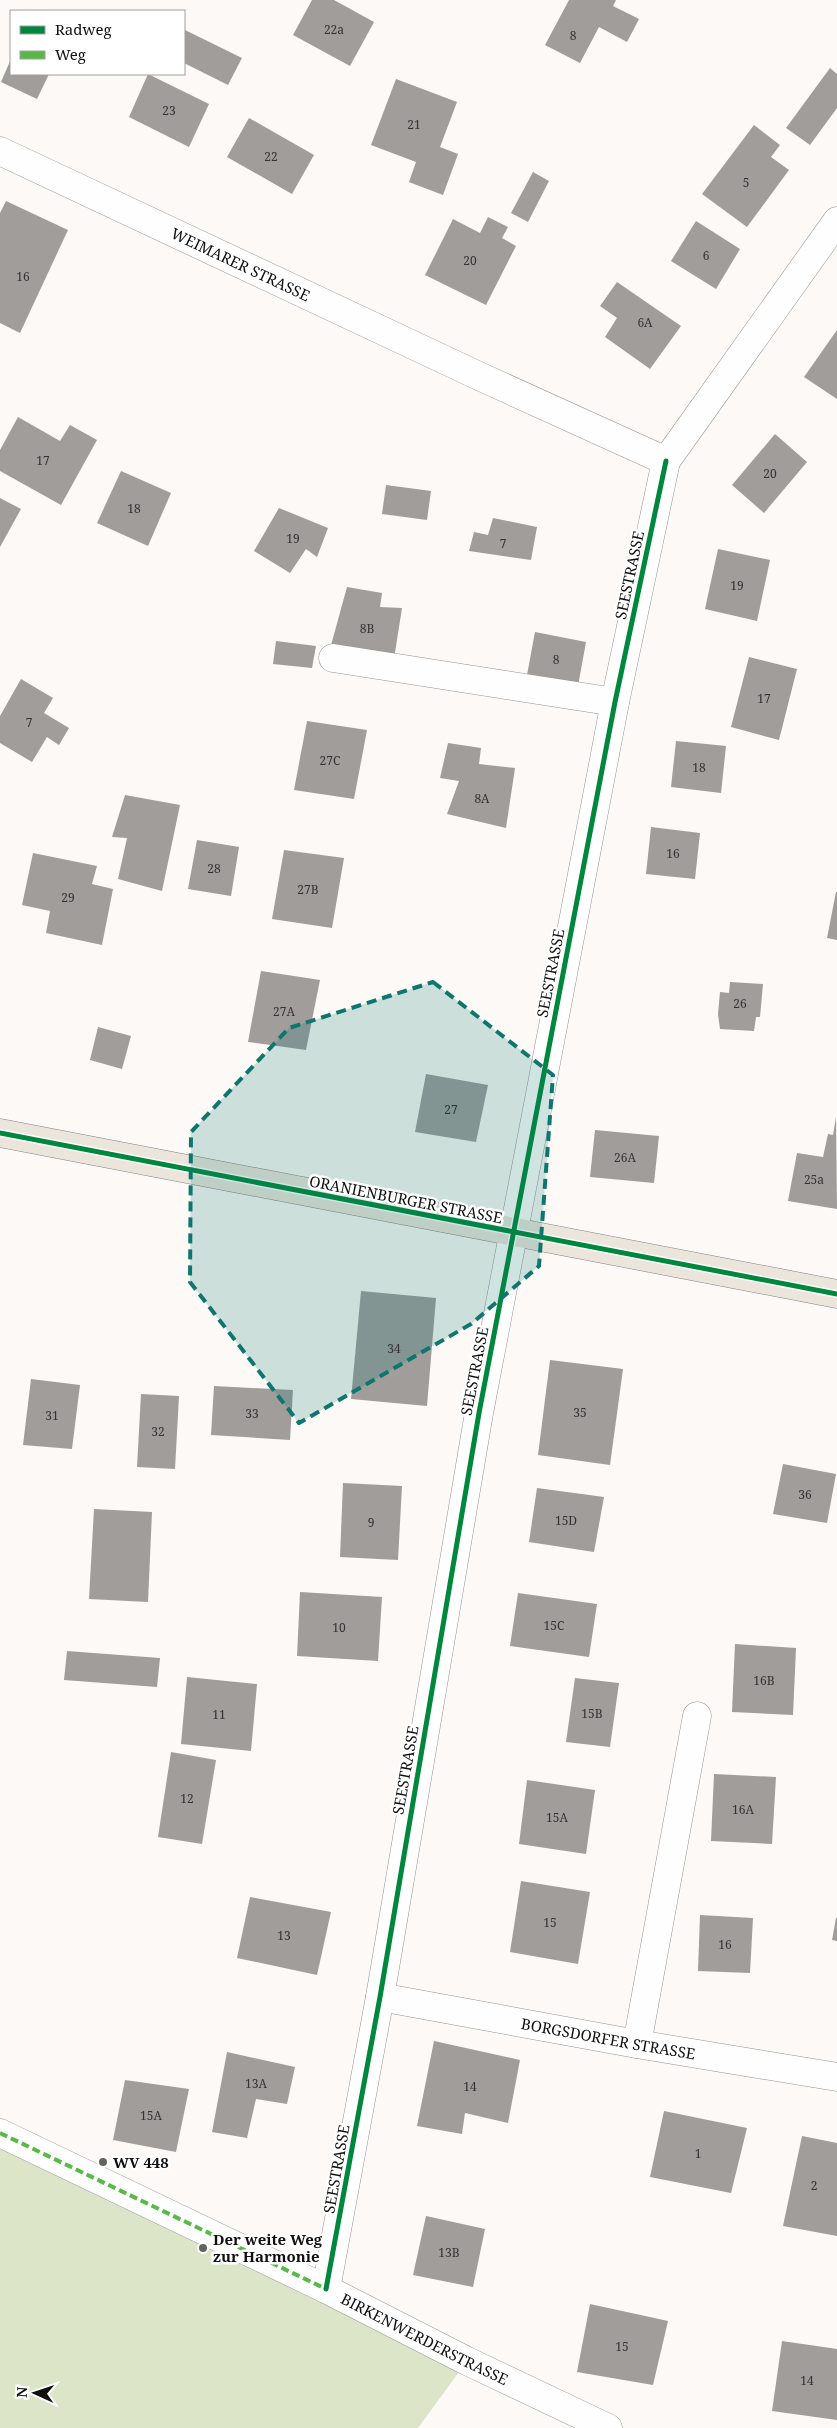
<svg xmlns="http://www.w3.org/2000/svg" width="837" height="2428" font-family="'Noto Serif',serif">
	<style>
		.forest { fill: #dce5c7 }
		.building { fill: #a09d9b }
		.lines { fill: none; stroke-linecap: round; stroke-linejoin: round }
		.minor-casing { stroke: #969594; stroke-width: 29 }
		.major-casing { stroke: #848281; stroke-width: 29 }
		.minor { stroke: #fffefe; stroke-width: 28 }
		.major { stroke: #ebe5dc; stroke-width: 28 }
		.quiet { stroke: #58b947; stroke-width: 4; stroke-dasharray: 8 4; stroke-linecap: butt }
		.cycleway-casing { stroke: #fff; stroke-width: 8 }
		.cycleway { stroke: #00873e; stroke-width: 5 }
		.marked { fill: #0f766e; fill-opacity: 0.2; stroke: #0f766e; stroke-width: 4; stroke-dasharray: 10 6; stroke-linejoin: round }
		.poi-dot { fill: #636260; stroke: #fff; stroke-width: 2 }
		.labels { text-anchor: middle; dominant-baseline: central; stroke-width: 5; stroke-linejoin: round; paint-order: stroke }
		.number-label { font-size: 12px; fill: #343333 }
		.street-label { font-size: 15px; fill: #101010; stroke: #fff }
		.poi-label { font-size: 15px; font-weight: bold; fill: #101010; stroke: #fff; text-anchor: start }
	</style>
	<rect width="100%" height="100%" fill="#fcf9f6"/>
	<path class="forest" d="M0,2143L467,2361L418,2428H0Z"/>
	<g class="building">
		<path d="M312,0H334L374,22L350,66L293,35Z"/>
		<path d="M569,0H616L613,6L639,19L627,42L599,27L580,63L545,45Z"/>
		<path d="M185,30L242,58L228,85L184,63Z"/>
		<path d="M11,59V74H49L37,99L1,82Z"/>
		<path d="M830,68L837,74V108L810,145L786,128Z"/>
		<path d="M148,74L209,104L189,147L129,117Z"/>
		<path d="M396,79L457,102L440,147L458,154L443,195L409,182L416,162L371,145Z"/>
		<path d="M249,118L314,155L292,194L227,157Z"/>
		<path d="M754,125L780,145L771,157L789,170L747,227L702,194Z"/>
		<path d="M533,172L549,181L528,222L511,213Z"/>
		<path d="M6,201L68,230L20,333L0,323V213Z"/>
		<path d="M488,217L508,227L502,238L516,246L486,305L425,275L453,219L480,233Z"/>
		<path d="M696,221L740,249L716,289L671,261Z"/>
		<path d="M617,282L681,326L650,369L605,337L617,318L600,306Z"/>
		<path d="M837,330V399L804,377Z"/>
		<path d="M18,417L60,441L70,425L97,440L61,505L0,471V450Z"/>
		<path d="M775,434L807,462L764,513L732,485Z"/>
		<path d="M121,471L171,493L148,546L97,523Z"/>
		<path d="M386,485L431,491L427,520L382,514Z"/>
		<path d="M0,498L21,509L0,547Z"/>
		<path d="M279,508L328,528L317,557L306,549L290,573L254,551Z"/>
		<path d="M493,518L537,527L531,560L469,551L474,532L488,535Z"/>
		<path d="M718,549L770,560L757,621L705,609Z"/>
		<path d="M347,587L382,593L380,607L402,608L394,659L330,649Z"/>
		<path d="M535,632L586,642L578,686L527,675Z"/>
		<path d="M276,641L316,646L312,668L273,664Z"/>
		<path d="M749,657L797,669L779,740L731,727Z"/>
		<path d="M21,679L53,698L44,713L69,728L59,745L47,737L32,762L0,743V716Z"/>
		<path d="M307,721L367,730L354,799L294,790Z"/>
		<path d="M676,741L726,746L721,793L671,787Z"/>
		<path d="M448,743L481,748L479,764L515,768L506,828L447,814L459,781L440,778Z"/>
		<path d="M125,795L180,805L162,891L118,879L127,838L112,837Z"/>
		<path d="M651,827L700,833L695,879L646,874Z"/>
		<path d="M197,840L239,847L231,896L188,889Z"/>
		<path d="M284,850L344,858L332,928L272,919Z"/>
		<path d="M33,853L97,866L92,884L113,889L102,945L46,933L50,911L22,905Z"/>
		<path d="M836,892H837V940L827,938Z"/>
		<path d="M261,971L320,980L306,1050L248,1042Z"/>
		<path d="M730,982L763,984L760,1017H756L754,1031L720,1029L718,1014L720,992L729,993Z"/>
		<path d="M98,1027L131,1036L122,1069L90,1060Z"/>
		<path d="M426,1074L488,1085L476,1142L415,1132Z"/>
		<path d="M836,1117L837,1209L788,1201L797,1153L823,1157L828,1134L833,1135Z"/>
		<path d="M595,1130L659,1136L654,1183L590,1177Z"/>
		<path d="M361,1291L436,1298L427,1406L351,1399Z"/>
		<path d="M550,1360L623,1369L610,1465L538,1455Z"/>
		<path d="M31,1379L80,1385L72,1449L23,1445Z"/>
		<path d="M214,1386L293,1390L290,1440L211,1435Z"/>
		<path d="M141,1394L179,1396L175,1469L137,1467Z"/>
		<path d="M783,1464L836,1474L827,1523L773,1514Z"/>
		<path d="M343,1483L402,1486L398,1560L340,1557Z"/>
		<path d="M537,1488L604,1497L594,1552L529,1542Z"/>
		<path d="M94,1509L152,1512L148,1602L89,1599Z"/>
		<path d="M300,1592L382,1597L378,1661L297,1656Z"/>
		<path d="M518,1593L597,1604L589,1657L510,1646Z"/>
		<path d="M735,1644L796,1648L793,1715L732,1712Z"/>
		<path d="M67,1651L160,1658L157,1687L64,1680Z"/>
		<path d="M187,1677L257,1684L251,1751L181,1744Z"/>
		<path d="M575,1678L619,1683L610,1747L566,1742Z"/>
		<path d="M171,1752L216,1760L202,1844L158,1837Z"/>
		<path d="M714,1774L776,1777L772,1844L711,1841Z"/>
		<path d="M527,1780L595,1790L586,1854L519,1844Z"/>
		<path d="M521,1881L590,1892L578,1964L510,1952Z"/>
		<path d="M250,1897L331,1912L317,1975L237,1958Z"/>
		<path d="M700,1915L753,1918L750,1973L698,1971Z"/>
		<path d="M836,1918H837V1941L832,1940Z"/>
		<path d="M434,2041L520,2060L508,2123L465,2113L462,2134L417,2126Z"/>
		<path d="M227,2052L295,2067L287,2104L256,2099L247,2138L212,2132Z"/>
		<path d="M125,2080L189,2089L176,2152L113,2140Z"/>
		<path d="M664,2111L747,2128L731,2193L650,2177Z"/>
		<path d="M802,2136L837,2143V2236L783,2226Z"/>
		<path d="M426,2216L485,2229L473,2287L413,2275Z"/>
		<path d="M590,2304L668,2321L653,2385L577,2372Z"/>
		<path d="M782,2341L837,2349V2420L772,2411Z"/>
	</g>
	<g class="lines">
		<defs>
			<g id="minor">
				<path id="s1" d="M0,151L481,377L666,461L837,221"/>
				<path d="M333,658L615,702"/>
				<path id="s2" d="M380,1997L637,2044L837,2077"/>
				<path d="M637,2044L697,1716"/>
				<path id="s3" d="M0,2133L326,2289L467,2361L608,2428"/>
				<path d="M326,2289L380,1997L479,1413L615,702L666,461"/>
			</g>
			<path id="major" d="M0,1133L837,1294"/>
		</defs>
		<use href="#minor" class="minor-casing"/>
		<use href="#major" class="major-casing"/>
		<use href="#minor" class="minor"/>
		<use href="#major" class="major"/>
		<path class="quiet" d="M0,2133L326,2289"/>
		<defs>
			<g id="cycleway">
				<path d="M0,1133L837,1294"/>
				<path d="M326,2289L380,1997L479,1413L615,702L666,461"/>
			</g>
		</defs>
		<use href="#cycleway" class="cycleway-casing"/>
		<use href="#cycleway" class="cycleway"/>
	</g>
	<path class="marked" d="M433,982L553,1075L539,1266L471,1324L299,1423L190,1282L191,1132L289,1028Z"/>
	<g class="poi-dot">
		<circle cx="103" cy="2162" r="5"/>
		<circle cx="203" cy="2248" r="5"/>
	</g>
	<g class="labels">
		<g class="number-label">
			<text x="334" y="29">22a</text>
			<text x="573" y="35">8</text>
			<text x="169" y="110">23</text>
			<text x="414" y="124">21</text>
			<text x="271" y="156">22</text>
			<text x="746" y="182">5</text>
			<text x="706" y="255">6</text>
			<text x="470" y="260">20</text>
			<text x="23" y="276">16</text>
			<text x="645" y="322">6A</text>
			<text x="43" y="460">17</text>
			<text x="770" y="473">20</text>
			<text x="134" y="508">18</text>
			<text x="293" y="538">19</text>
			<text x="503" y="543">7</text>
			<text x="737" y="585">19</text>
			<text x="367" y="628">8B</text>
			<text x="556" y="659">8</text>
			<text x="764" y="698">17</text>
			<text x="29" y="722">7</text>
			<text x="330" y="760">27C</text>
			<text x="699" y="767">18</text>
			<text x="482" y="798">8A</text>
			<text x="673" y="853">16</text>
			<text x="214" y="868">28</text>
			<text x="308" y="889">27B</text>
			<text x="68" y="897">29</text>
			<text x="740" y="1003">26</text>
			<text x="284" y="1011">27A</text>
			<text x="451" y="1109">27</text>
			<text x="625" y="1157">26A</text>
			<text x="814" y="1179">25a</text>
			<text x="394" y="1348">34</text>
			<text x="580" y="1412">35</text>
			<text x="252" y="1413">33</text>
			<text x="52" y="1415">31</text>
			<text x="158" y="1431">32</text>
			<text x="805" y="1494">36</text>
			<text x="566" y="1520">15D</text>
			<text x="371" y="1522">9</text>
			<text x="554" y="1625">15C</text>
			<text x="339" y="1627">10</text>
			<text x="764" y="1680">16B</text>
			<text x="592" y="1713">15B</text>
			<text x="219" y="1714">11</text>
			<text x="187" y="1798">12</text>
			<text x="743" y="1809">16A</text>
			<text x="557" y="1817">15A</text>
			<text x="550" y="1922">15</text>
			<text x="284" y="1935">13</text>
			<text x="725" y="1944">16</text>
			<text x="256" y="2083">13A</text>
			<text x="470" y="2086">14</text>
			<text x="151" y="2115">15A</text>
			<text x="698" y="2153">1</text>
			<text x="814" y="2185">2</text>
			<text x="449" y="2252">13B</text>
			<text x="622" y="2346">15</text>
			<text x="807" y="2380">14</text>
		</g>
		<g class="street-label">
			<text stroke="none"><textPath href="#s1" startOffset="266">WEIMARER STRASSE</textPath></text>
			<text transform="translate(629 575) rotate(-78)">SEESTRASSE</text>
			<text transform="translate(550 973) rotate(-79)">SEESTRASSE</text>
			<text transform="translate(406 1199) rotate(11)">ORANIENBURGER STRASSE</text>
			<text transform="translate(474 1371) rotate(-79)">SEESTRASSE</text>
			<text transform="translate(405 1770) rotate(-80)">SEESTRASSE</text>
			<text stroke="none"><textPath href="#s2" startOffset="232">BORGSDORFER STRASSE</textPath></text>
			<text transform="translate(336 2169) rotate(-80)">SEESTRASSE</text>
			<text stroke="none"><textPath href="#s3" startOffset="472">BIRKENWERDERSTRASSE</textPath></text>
		</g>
		<g class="poi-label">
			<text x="113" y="2162">WV 448</text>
			<text x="213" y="2239">Der weite Weg<tspan x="213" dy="17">zur Harmonie</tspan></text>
		</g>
	</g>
	<rect x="10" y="10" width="175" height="65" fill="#ffffff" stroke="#9f9f9f"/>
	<rect x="20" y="26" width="25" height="8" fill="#00873e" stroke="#9f9f9f"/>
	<text x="55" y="35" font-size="15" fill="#101010">Radweg</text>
	<rect x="20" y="51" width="25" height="8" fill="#58b947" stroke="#9f9f9f"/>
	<text x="55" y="60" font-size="15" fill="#101010">Weg</text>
	<g transform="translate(35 2393) rotate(273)" stroke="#ffffff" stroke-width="4" paint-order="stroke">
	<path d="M0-4L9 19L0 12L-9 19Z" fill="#101010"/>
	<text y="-8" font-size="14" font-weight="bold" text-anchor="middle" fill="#101010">N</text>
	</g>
</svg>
